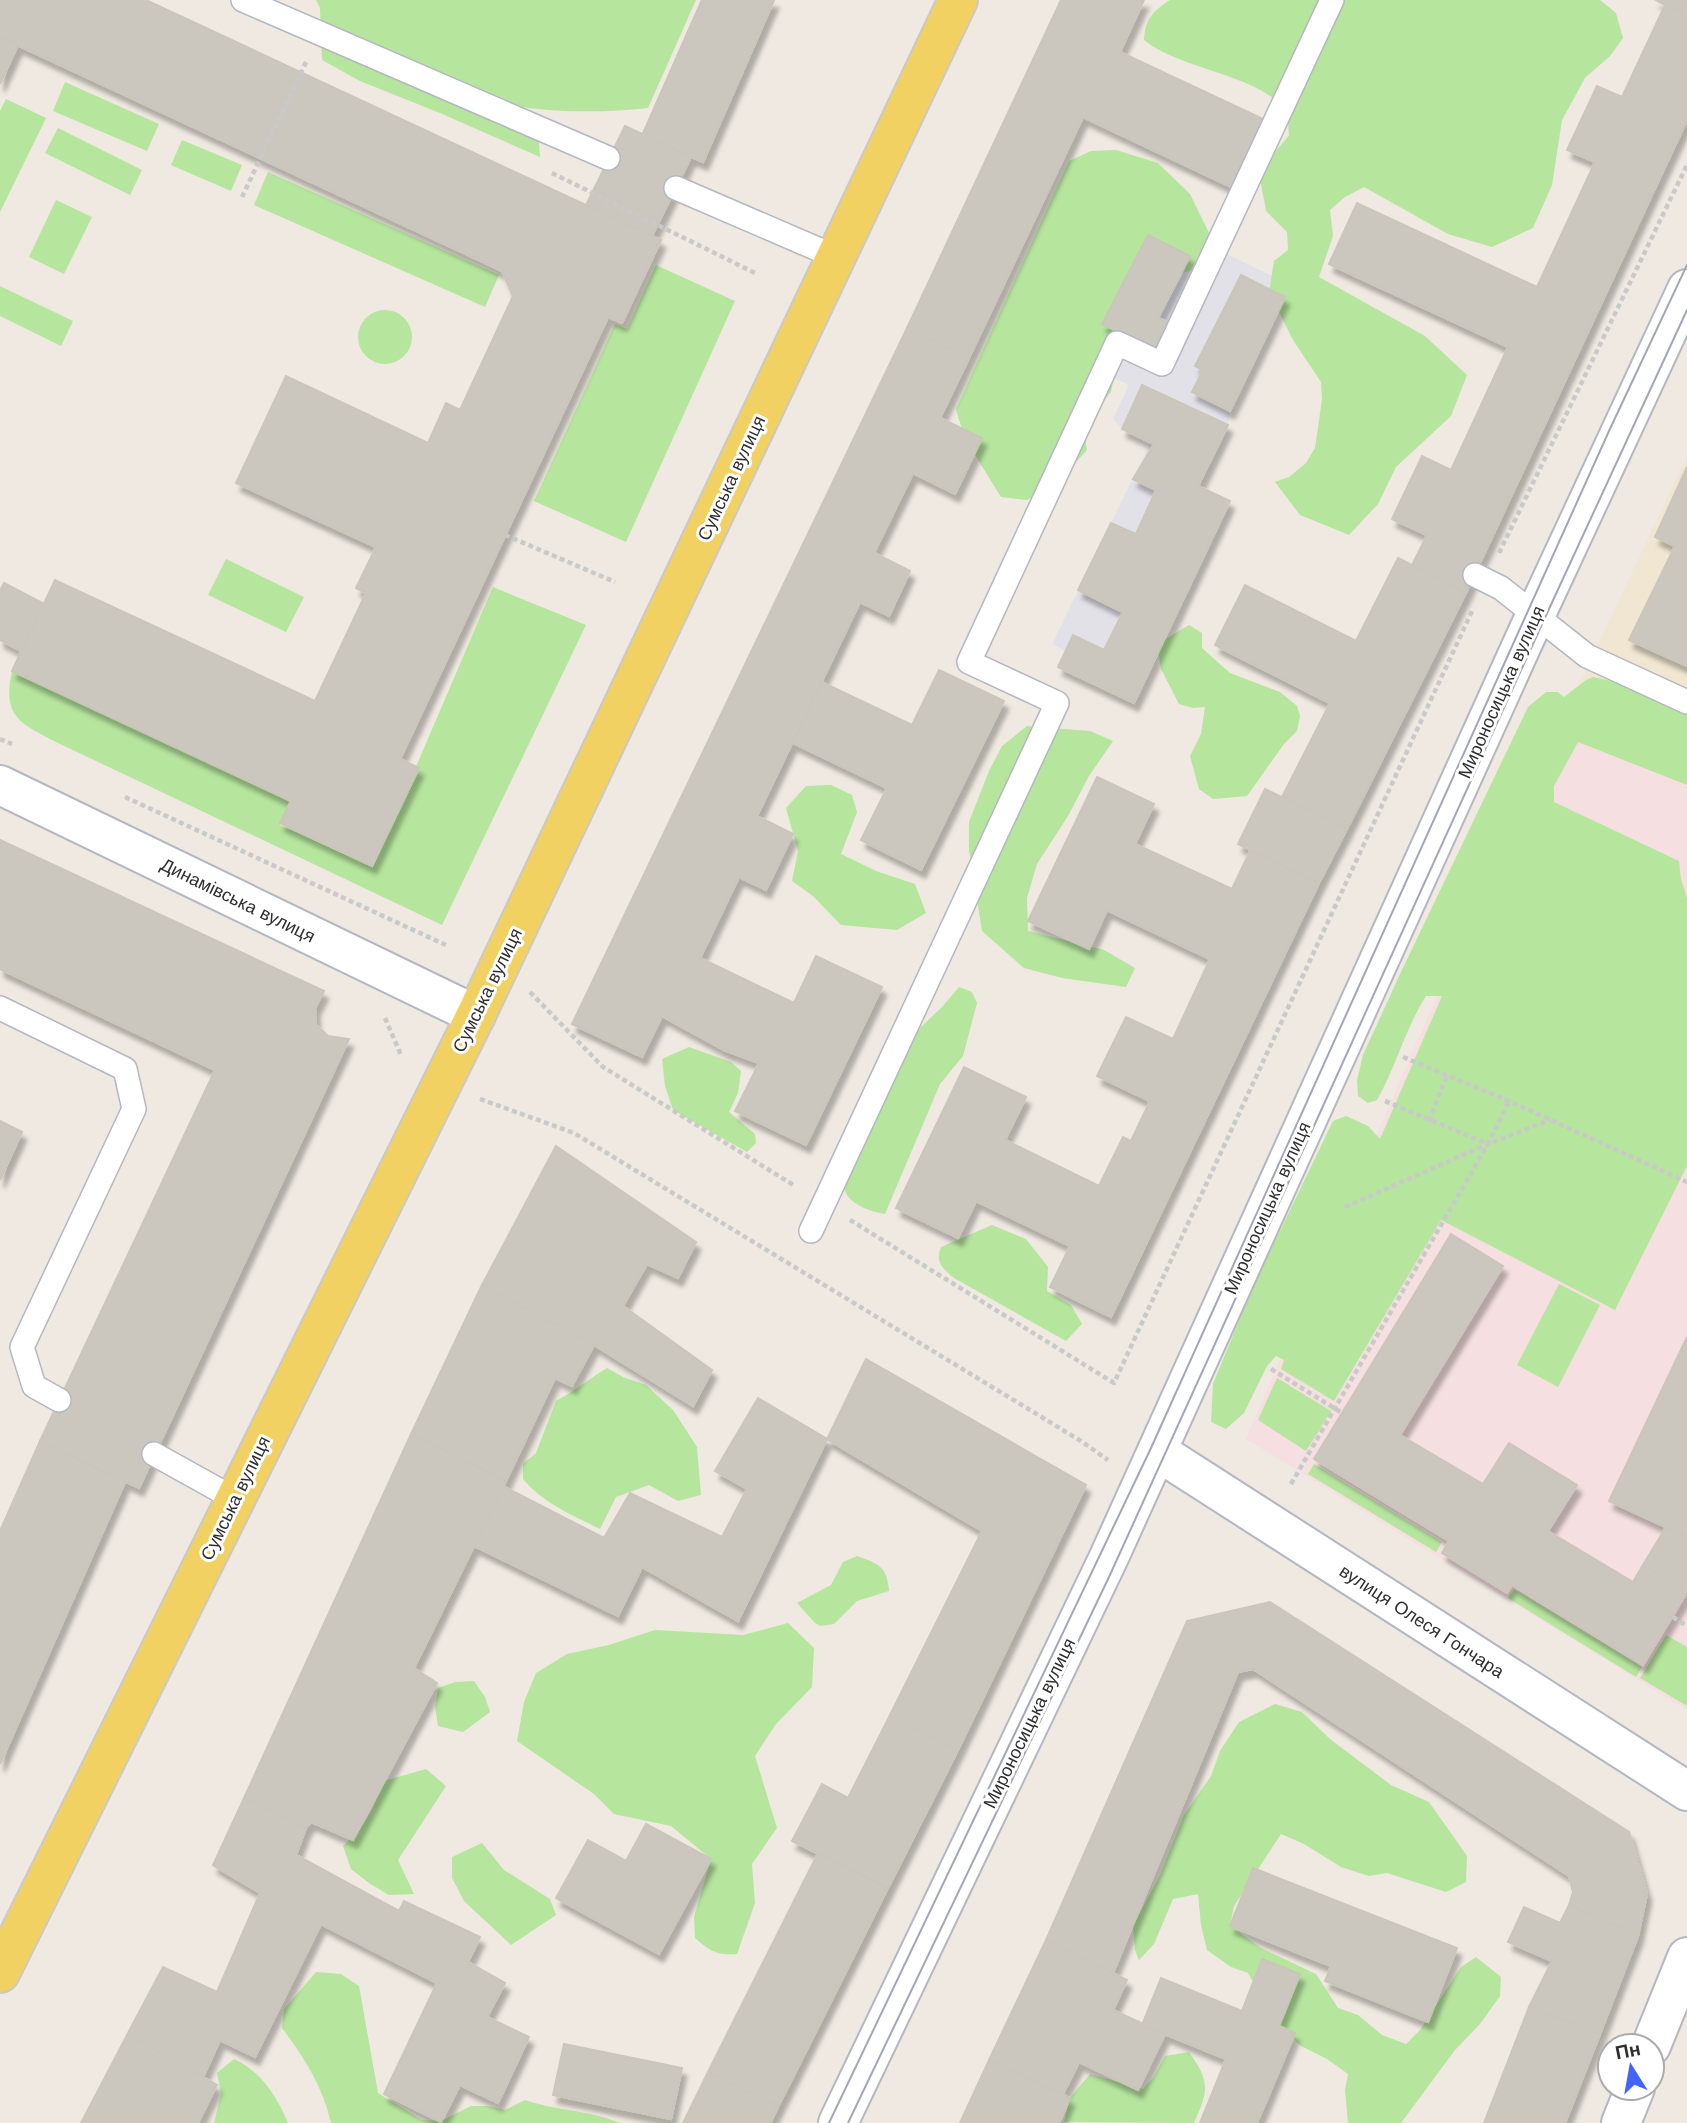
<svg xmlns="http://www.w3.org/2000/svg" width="1687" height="2123" font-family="'Work Sans',sans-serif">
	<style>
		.industrial { fill: #e3e1e8 }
		.education { fill: #f0e6d1 }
		.medical { fill: #f5dfe0 }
		.green { fill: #b6e59e }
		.building { fill: #cbc7bf; stroke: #cbc5ba; stroke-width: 2; filter: url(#shadow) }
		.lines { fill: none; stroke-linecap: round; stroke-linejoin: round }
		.service-casing { stroke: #b4b7c1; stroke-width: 26 }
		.minor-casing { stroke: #b4b7c1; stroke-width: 42 }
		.tertiary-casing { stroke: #b4b7c1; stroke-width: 42 }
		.primary-casing { stroke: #c9c9c9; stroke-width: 42 }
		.path { stroke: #c9c9c9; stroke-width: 4.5; stroke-dasharray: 5 3.5; stroke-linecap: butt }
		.service { stroke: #fff; stroke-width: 23 }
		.minor { stroke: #fff; stroke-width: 38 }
		.tertiary { stroke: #fff; stroke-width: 38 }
		.primary { stroke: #f2d163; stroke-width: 38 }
		.tram { stroke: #a3a6b8; stroke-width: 2 }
		.labels { text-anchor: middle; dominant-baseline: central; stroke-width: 6; stroke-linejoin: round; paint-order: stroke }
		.street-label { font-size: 18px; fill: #2e2e2e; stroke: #fff }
	</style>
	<defs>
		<filter id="shadow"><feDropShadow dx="4.5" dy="8" stdDeviation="2" flood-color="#0004"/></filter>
	</defs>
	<rect width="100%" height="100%" fill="#efe9e1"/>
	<path class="industrial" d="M1129,207L1291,285L1230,411L1228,425L1182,519L1131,683L1052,644L1150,443L1122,429L1113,419L1129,385L1059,352Z"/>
	<path class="education" d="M1687,457V742L1574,695Z"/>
	<path class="medical" d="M1571,700L1687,749V1710L1246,1439L1408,1062Z"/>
	<g class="green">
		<path d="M316,0H696L648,108C603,113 548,113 504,104L528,132L539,142L540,157L440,113L360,81L322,60L320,8Z"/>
		<path d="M1170,0H1600L1616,13L1623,38L1610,56L1585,78L1562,120L1552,185L1533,228L1492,247L1448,234L1364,187L1345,197L1330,210L1333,236L1319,277L1425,336L1467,375L1451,416L1396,467L1378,504L1349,535L1300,515L1275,482L1289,477L1306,463L1315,448L1322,399L1321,382L1293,340L1269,292L1274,261L1288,250L1287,232L1266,211C1265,201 1262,193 1261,183C1258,166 1280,148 1289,135C1288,128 1289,119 1286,113C1267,76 1180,70 1144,40C1145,19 1153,11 1170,0Z"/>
		<path d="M65,82L159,124L147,151L53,111Z"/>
		<path d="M6,99L46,118L0,212V111Z"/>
		<path d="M58,128L142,170L130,195L45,153Z"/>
		<path d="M182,140L242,165L231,191L171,165Z"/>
		<path d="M1116,150L1158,163L1190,194L1211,237L1209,264L1160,281L1114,329L1118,355L1111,392L1083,424L1087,450L1063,476L1027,500L1001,497C986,472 962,438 956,409L1069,161L1091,151Z"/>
		<path d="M268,172L499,275L485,307L254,205Z"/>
		<path d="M56,200L92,217L64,274L29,257Z"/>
		<path d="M656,265L735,301L626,542L534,501L615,324L627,329Z"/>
		<path d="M0,286L73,321L61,346L0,316Z"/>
		<circle cx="385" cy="337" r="27"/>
		<path d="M226,559L304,597L286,632L208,595Z"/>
		<path d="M493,587L586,625L442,925L56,742C20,723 2,717 12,671L291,801L280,825L373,867Z"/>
		<path d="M1189,625L1202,633V648L1230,673L1280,692L1297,706L1300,716L1297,731L1284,744L1247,796L1213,799L1199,789L1190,756L1201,734L1205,707L1193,708L1179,704L1161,669L1157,644Z"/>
		<path d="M1593,677L1629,685L1687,715V785L1578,742L1554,786V802L1679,861L1681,879L1687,898V1166L1615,1310L1441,1220L1334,1401L1281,1369L1284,1360L1276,1356L1267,1366L1244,1413L1226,1429L1211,1422L1213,1384L1252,1289L1333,1121L1346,1116L1368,1126L1380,1139L1442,996H1426C1405,1029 1396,1067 1377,1100L1368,1103L1358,1096L1357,1080L1363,1055L1401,972L1528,707L1546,692H1558L1564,697L1586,680Z"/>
		<path d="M1027,726L1090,731L1113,741L1089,776L1068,816L1037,864L1027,898L1028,931L1104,950L1135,968L1126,987L1062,978L1024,968L982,931L969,850V822L989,771L1002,746Z"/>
		<path d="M831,785L852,795L857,812L841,854L876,871L915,884L926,913L897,930L841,925L813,896L792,881L798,851L786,808L806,786Z"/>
		<path d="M959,987L972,992L977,1003L963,1056L940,1084L885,1214C871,1212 844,1203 844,1185C844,1180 847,1173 847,1167L904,1043L942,1007Z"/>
		<path d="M689,1047L731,1062L741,1071L738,1093L729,1112L755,1134L756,1143L747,1152L673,1110L665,1086L662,1059Z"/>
		<path d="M992,1225L1026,1239L1048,1267L1047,1291L1071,1305L1082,1324L1066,1341L954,1278C942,1268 935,1262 941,1247Z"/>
		<path d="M1559,1284L1600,1305L1558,1387L1517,1365Z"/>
		<path d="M607,1368L623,1377L646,1385L673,1410L697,1447L701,1495L678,1501L649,1485L616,1497L600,1529C572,1515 543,1503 523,1479V1464L536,1453L556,1401C575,1391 590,1378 607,1368Z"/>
		<path d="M1277,1378L1331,1411L1306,1451L1258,1420Z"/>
		<path d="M1314,1464L1442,1542L1436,1552L1308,1474Z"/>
		<path d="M857,1556C879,1564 887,1566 889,1591L857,1601L834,1624L821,1626L815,1623L797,1603L831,1585L843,1562Z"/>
		<path d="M1514,1589L1642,1667L1636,1677L1508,1598Z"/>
		<path d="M788,1623L814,1648L812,1687L776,1724L755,1756L777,1828L752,1864L755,1903L737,1954C716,1955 711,1952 695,1938L694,1917L711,1859L671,1826L614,1814L594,1794L517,1741L524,1702L536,1673L567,1654L609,1645L655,1630L743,1635Z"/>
		<path d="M1666,1635L1687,1647V1706L1640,1678Z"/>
		<path d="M474,1681L485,1697L490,1712L463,1732L438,1726L435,1707L438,1688L455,1682Z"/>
		<path d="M1275,1704L1302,1712L1330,1739L1391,1785L1429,1802L1467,1856L1466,1882L1446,1892L1387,1873L1369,1876L1341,1867L1304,1844L1281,1834L1234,1906L1230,1926L1261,1948L1316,1974L1338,2008L1358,2015L1382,2035L1406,2044L1420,2030L1461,1967L1476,1957L1501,1977L1500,1996L1480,2024L1455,2050L1401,2123H1348L1345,2090L1348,2074L1327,2059L1301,2046L1275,2022L1248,1973L1231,1967L1207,1950L1201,1925L1198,1894L1173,1899L1154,1944L1139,1960L1135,1950L1133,1926L1160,1875L1184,1815L1211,1776L1220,1751L1239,1722Z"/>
		<path d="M426,1769L446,1786L398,1860L414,1894L389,1895L369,1883L351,1869L343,1846C365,1828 374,1807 384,1781Z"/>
		<path d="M482,1843L504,1870L550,1899L556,1915L511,1945L464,1901L452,1878V1857Z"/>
		<path d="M316,1972L341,1974L359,1986L378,2093L422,2120L441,2121L471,2106H489L505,2110L525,2100C556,2111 590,2110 620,2123H331C323,2087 304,2057 282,2028L284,2009Z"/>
		<path d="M1189,2052C1210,2082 1209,2090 1194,2123L1064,2122L1070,2098L1090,2074L1143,2089L1153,2078L1165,2056Z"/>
		<path d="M234,2059C261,2071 277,2097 288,2123H214L221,2094L217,2073Z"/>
	</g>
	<g class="building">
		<path d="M0,0H146L661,240L622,323L608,317L400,759L419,768L372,866L280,823L291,801L12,671L55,580L315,701L366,593L356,588L376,547L236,483L286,376L428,443L446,403L460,410L513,296L502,271L0,37Z"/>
		<path d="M702,0H774L703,162L642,136Z"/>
		<path d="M702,0H774L703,162L642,136Z"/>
		<path d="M1061,0H1144L1120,52L1263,119L1231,187L1083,117L969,358L907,328Z"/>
		<path d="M1656,0H1687V15L1665,5Z"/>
		<path d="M1665,5L1687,15V120L1466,593L1412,565L1427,535L1392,519L1422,456L1451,470L1508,347L1329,264L1357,203L1537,287L1595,162L1567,150L1597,86L1622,97Z"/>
		<path d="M0,37L18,45L0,84Z"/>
		<path d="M625,126L691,157L652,236L586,205Z"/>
		<path d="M1148,235L1190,256L1158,318L1169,323L1155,350L1102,324Z"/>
		<path d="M1241,275L1285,297L1230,411L1192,392L1203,370L1195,366Z"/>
		<path d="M907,328L969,358L940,418L982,438L955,494L913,473L874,553L910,571L889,616L860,602L757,816L793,834L766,890L739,877L700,958L794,1003L816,956L882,987L806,1145L735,1111L759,1063L724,1050L662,1016L642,1057L572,1024Z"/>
		<path d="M1142,385L1228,425L1198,486L1230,501L1134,703L1058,667L1073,635L1104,650L1123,612L1078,590L1111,523L1136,534L1156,490L1133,479L1154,444L1122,429Z"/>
		<path d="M1687,467V666L1629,640L1675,546L1655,537Z"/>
		<path d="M1398,558L1466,593L1347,829L1282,797L1330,703L1215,645L1245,585L1356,641Z"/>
		<path d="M4,583L44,604L21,651L0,640V591Z"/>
		<path d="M939,670L1004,701L921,870L861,840L887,788L793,743L822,682L912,725Z"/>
		<path d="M1097,777L1154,804L1135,844L1232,889L1250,851L1319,883L1111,1317L1050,1287L1070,1246L976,1201L958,1238L896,1208L964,1067L1026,1097L1005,1140L1099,1186L1123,1137L1131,1141L1150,1101L1097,1076L1126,1017L1173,1039L1210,959L1107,910L1089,949L1028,921Z"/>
		<path d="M1265,789L1347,829L1319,883L1238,844Z"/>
		<path d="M0,840L324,991L315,1008L316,1025L328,1036L349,1039L139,1488L40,1441L215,1070L0,969Z"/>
		<path d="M0,1121L22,1132L0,1180Z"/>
		<path d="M556,1146L696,1242L678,1278L647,1264L623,1306L712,1370L693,1406L594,1345L482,1285Z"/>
		<path d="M1451,1234L1503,1266L1400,1435L1483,1484L1509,1443L1577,1485L1548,1531L1633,1582L1643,1565L1687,1592L1643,1665L1512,1585L1507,1593L1442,1553L1449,1541L1314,1459Z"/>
		<path d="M482,1285L594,1345L572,1386L555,1378L506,1481L411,1434Z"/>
		<path d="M1687,1337V1537L1609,1501Z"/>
		<path d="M866,1359L1086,1485L958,1750L890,1715L982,1531L827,1439Z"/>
		<path d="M758,1398L827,1439L738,1621L642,1567L618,1616L474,1546L503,1486L604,1538L630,1493L722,1537L747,1489L715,1471Z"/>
		<path d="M411,1434L506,1481L414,1668L437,1683L353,1840L311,1822L306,1828L244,1798Z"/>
		<path d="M40,1441L125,1482L0,1764V1531Z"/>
		<path d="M1666,1527L1687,1537V1592L1643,1565Z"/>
		<path d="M1270,1602L1629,1832L1647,1894L1638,1936L1569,1905L1573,1892L1569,1876L1253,1669L1238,1672L1113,1973L1046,1940L1187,1621Z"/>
		<path d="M890,1715L958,1750L888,1888L792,1841L822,1784L848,1798Z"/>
		<path d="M244,1798L306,1828L296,1855L399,1911L404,1901L480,1937L468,1962L505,1983L487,2017L529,2037L498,2103L460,2085L441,2122L384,2094L437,1983L321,1924L255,2057L220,2040L203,2077L127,2035L163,1967L217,1992L260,1893L213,1865Z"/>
		<path d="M646,1824L711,1859L659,1954L556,1898L588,1840L626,1861Z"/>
		<path d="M818,1853L888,1888L778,2107L708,2072Z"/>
		<path d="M1253,1868L1457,1948L1428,2022L1325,1981L1331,1966L1230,1926Z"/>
		<path d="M1569,1905L1638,1936L1600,2034L1529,2007L1552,1961L1508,1942L1524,1907L1560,1923Z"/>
		<path d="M1046,1940L1127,1980L1113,2010L1165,2034L1138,2090L1079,2062L1063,2094L989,2060Z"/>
		<path d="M1262,1959L1300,1974L1279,2026L1295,2033L1257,2123H1200L1226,2059L1142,2025L1161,1978L1242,2011Z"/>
		<path d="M1529,2007L1600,2034L1565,2123H1484Z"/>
		<path d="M127,2035L217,2085L198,2123H81Z"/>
		<path d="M564,2044L682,2068L671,2119L553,2095Z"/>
		<path d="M989,2060L1070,2098L1059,2123H960Z"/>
		<path d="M708,2072L778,2107L770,2123H683Z"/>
	</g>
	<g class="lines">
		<defs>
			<g id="service">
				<path d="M243,0L608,158"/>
				<path d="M676,188L836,257"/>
				<path d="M1475,575L1501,588L1587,656L1687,702"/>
				<path d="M0,1008L125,1069L134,1109L22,1347L34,1386L59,1400"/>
				<path d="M811,1231L1057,703L969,662L1117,343L1162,364L1332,0"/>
				<path d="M154,1454L235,1499"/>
			</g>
			<path id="minor" d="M838,2123L1109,1557L1535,616L1687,289"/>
			<g id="tertiary">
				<path d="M0,785L476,1015"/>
				<path d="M1157,1451L1687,1791"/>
				<path d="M1651,2046L1687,1957"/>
				<path d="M1621,2123L1635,2088"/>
			</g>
			<path id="primary" d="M0,1973L476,1015L958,0"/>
		</defs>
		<use href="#service" class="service-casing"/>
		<use href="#minor" class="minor-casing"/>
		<use href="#tertiary" class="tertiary-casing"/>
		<use href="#primary" class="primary-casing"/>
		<g class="path">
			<path d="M552,173L755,273"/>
			<path d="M242,197L306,62"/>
			<path d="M505,535L615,582"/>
			<path d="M1499,553L1687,165"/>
			<path d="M0,739L12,744"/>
			<path d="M125,797L448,946"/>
			<path d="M530,992L603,1067L795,1186"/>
			<path d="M385,1018L401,1055"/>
			<path d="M1403,1057L1509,1101L1687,1182"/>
			<path d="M480,1099L574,1133L1081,1441L1108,1460"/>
			<path d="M1385,1101L1488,1144L1509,1101"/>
			<path d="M1429,1121L1447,1075"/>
			<path d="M1345,1207L1488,1144L1550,1120"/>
			<path d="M850,1220L1114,1383L1473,609"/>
			<path d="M1271,1369L1342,1413"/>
			<path d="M1291,1484L1488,1144"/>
			<path d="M1673,1617L1687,1626"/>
		</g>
		<use href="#service" class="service"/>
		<use href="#minor" class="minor"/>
		<use href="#tertiary" class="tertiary"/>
		<use href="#primary" class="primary"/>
		<g class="tram">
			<path d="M829,2123L1151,1448L1609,431L1687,265"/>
			<path d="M848,2123L1109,1577L1543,622L1687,310"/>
		</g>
	</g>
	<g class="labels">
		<g class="street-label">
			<text transform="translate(731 478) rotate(-65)">Сумська вулиця</text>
			<text transform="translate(1501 692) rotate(-66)">Мироносицька вулиця</text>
			<text transform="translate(238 900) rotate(26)">Динамівська вулиця</text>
			<text transform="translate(487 990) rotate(-64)">Сумська вулиця</text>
			<text transform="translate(1267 1208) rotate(-66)">Мироносицька вулиця</text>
			<text transform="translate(235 1498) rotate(-64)">Сумська вулиця</text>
			<text transform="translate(1422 1621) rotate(33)">вулиця Олеся Гончара</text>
			<text transform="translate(1029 1723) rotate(-64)">Мироносицька вулиця</text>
		</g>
	</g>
	<g transform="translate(1631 2067) rotate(349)"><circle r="33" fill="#ffffff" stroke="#ababab" stroke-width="2"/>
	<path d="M0-5L12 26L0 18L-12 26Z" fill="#4264fb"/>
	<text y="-10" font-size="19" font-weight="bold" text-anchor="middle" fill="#2e2e2e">Пн</text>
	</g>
</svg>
